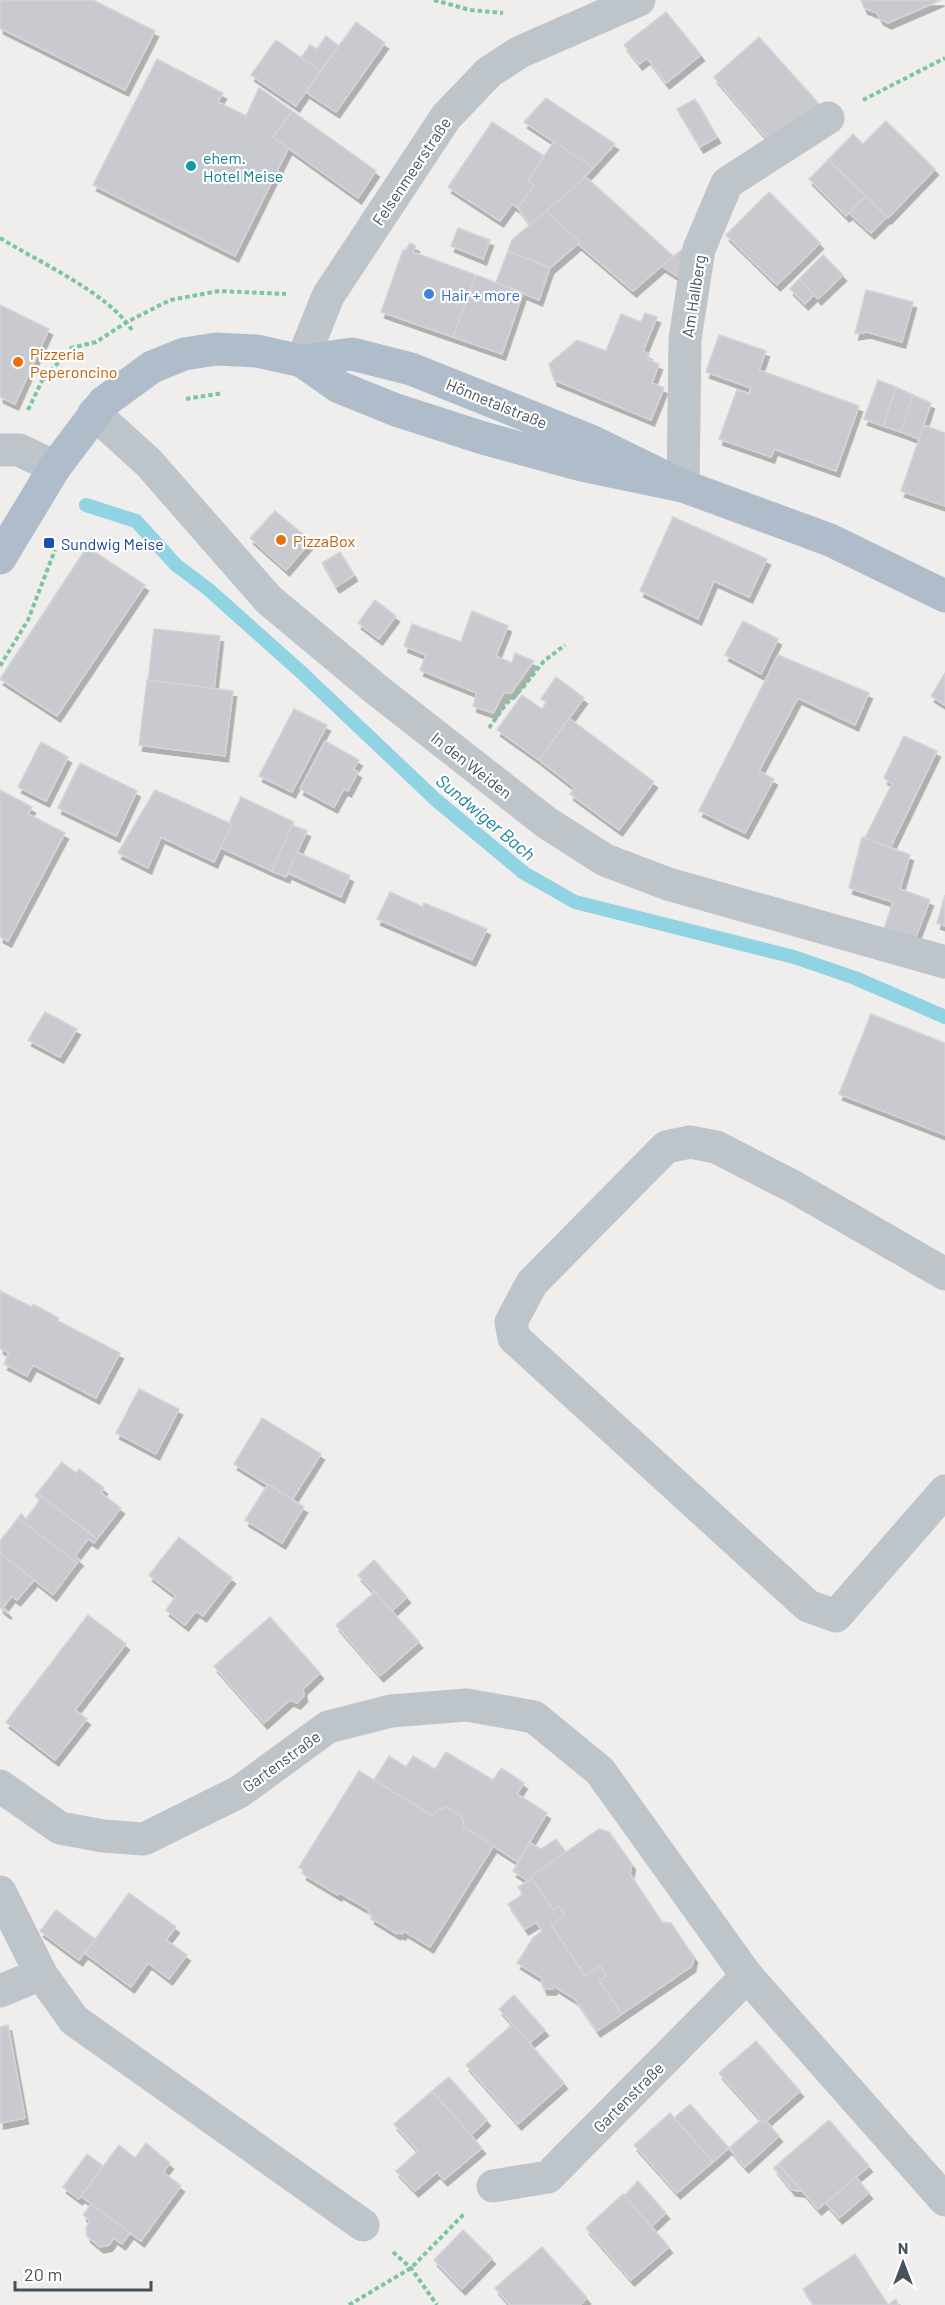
<svg xmlns="http://www.w3.org/2000/svg" width="945" height="2305" font-family="Barlow,sans-serif">
	<style>
		.lines { fill: none; stroke-linecap: round; stroke-linejoin: round }
		.stream { stroke: #90d3e3; stroke-width: 14 }
		.building { fill: #c8cad0; stroke: #d2d4d8; stroke-width: 1.5; filter: url(#shadow) }
		.path { stroke: #7bc59f; stroke-width: 4; stroke-dasharray: 4.5 3; stroke-linecap: butt }
		.minor { stroke: #bdc5cb; stroke-width: 33 }
		.major { stroke: #afbdca; stroke-width: 33 }
		.culture-dot { fill: #0f9aa8; stroke: #fff; stroke-width: 2 }
		.shop-dot { fill: #3f7fe0; stroke: #fff; stroke-width: 2 }
		.food-dot { fill: #e8710a; stroke: #fff; stroke-width: 2 }
		.transit-dot { fill: #1a4fb4; stroke: #fff; stroke-width: 2 }
		.labels { text-anchor: middle; dominant-baseline: central; stroke-width: 4.5; stroke-linejoin: round; paint-order: stroke }
		.culture-label { font-size: 16px; fill: #0d838f; stroke: #fff; text-anchor: start }
		.street-label { font-size: 16px; fill: #475159; stroke: #fff }
		.shop-label { font-size: 16px; fill: #366cbe; stroke: #fff; text-anchor: start }
		.food-label { font-size: 16px; fill: #c56008; stroke: #fff; text-anchor: start }
		.transit-label { font-size: 16px; fill: #164399; stroke: #fff; text-anchor: start }
		.water-label { font-size: 18px; font-style: italic; fill: #19809a; stroke: #fff }
	</style>
	<defs>
		<filter id="shadow"><feDropShadow dx="3.5" dy="6" stdDeviation="0" flood-color="#0004"/></filter>
	</defs>
	<rect width="100%" height="100%" fill="#f0eded"/>
	<g class="lines">
		<path class="stream" d="M86,505L136,521L176,565L208,589L301,672L436,800L524,873L575,902L794,957L855,978L945,1017"/>
	</g>
	<g class="building">
		<path d="M0,0H93L155,31L125,90L0,28Z"/>
		<path d="M861,0H941L888,23L880,19L877,13L864,8Z"/>
		<path d="M666,12L701,55L666,83L647,58L639,64L624,45Z"/>
		<path d="M356,22L385,43L336,112L306,92Z"/>
		<path d="M326,36L339,46L320,71L301,58L310,45L317,49Z"/>
		<path d="M759,37L821,106L774,147L714,77Z"/>
		<path d="M276,40L320,71L296,106L251,75Z"/>
		<path d="M157,59L223,93L218,102L246,116L259,88L292,111L273,137L289,147L235,256L93,185Z"/>
		<path d="M546,98L615,144L593,168L524,122Z"/>
		<path d="M695,99L717,137L700,147L677,109Z"/>
		<path d="M292,111L376,171L358,198L273,137Z"/>
		<path d="M886,121L935,169L888,218L828,160L853,134L863,144Z"/>
		<path d="M492,122L544,156L528,181L534,185L518,208L512,204L500,221L448,187Z"/>
		<path d="M554,141L593,168L575,187L530,225L518,208L534,185L528,181Z"/>
		<path d="M828,160L866,196L846,216L809,179Z"/>
		<path d="M585,176L673,256L633,291L578,244L580,242L546,211L575,187Z"/>
		<path d="M769,192L820,243L777,285L726,235Z"/>
		<path d="M866,196L887,217L871,233L849,213Z"/>
		<path d="M546,211L580,242L550,268L508,251L512,240Z"/>
		<path d="M458,228L490,240L483,259L451,246Z"/>
		<path d="M410,243L416,246L413,252L476,275L453,337L381,312L403,250L405,251Z"/>
		<path d="M686,246L680,278L662,266Z"/>
		<path d="M508,251L550,268L539,300L496,282Z"/>
		<path d="M823,255L843,275L818,299L799,279Z"/>
		<path d="M476,275L523,293L502,354L453,337Z"/>
		<path d="M799,279L814,295L805,304L790,289Z"/>
		<path d="M866,290L913,302L902,342L867,332L855,334Z"/>
		<path d="M0,305L49,329L15,404L0,397Z"/>
		<path d="M645,313L657,317L643,351L649,354L647,359L659,364L652,383L664,388L651,420L554,380L549,364L577,340L606,351L621,314L641,322Z"/>
		<path d="M719,335L766,351L759,370L859,406L836,471L774,449L771,457L719,439L737,390L749,394L751,388L706,372Z"/>
		<path d="M878,380L896,387L883,426L864,419Z"/>
		<path d="M896,387L913,395L901,432L883,426Z"/>
		<path d="M913,395L931,403L919,439L901,432Z"/>
		<path d="M924,425L945,433V506L901,491Z"/>
		<path d="M275,511L311,541L286,570L250,538Z"/>
		<path d="M673,517L767,559L749,597L714,581L698,619L640,591Z"/>
		<path d="M87,547L145,585L57,716L0,679Z"/>
		<path d="M340,552L354,575L336,587L322,563Z"/>
		<path d="M375,600L396,616L379,639L358,623Z"/>
		<path d="M472,611L508,626L496,656L512,663L515,653L534,661L511,693H504L493,713L473,706L477,693L420,670L426,655L404,646L412,624L461,642Z"/>
		<path d="M743,621L778,639L761,674L725,655Z"/>
		<path d="M154,629L220,636L214,689L148,681Z"/>
		<path d="M778,655L869,693L855,725L798,698L759,771L774,779L745,833L699,811Z"/>
		<path d="M945,673V705L931,696Z"/>
		<path d="M556,677L584,698L539,760L497,730L522,695L542,709L547,702L541,699Z"/>
		<path d="M147,680L233,691L225,756L139,745Z"/>
		<path d="M294,709L327,725L292,792L259,776Z"/>
		<path d="M569,718L654,782L619,830L570,794L575,788L539,760Z"/>
		<path d="M904,736L937,751L890,848L865,838L892,784L884,778Z"/>
		<path d="M325,741L359,760L353,769L358,772L348,791L344,789L334,807L300,789Z"/>
		<path d="M41,742L68,757L46,801L18,787Z"/>
		<path d="M80,763L137,791L116,836L58,808Z"/>
		<path d="M0,790L32,807L28,814L65,833L8,941L0,937Z"/>
		<path d="M155,790L232,824L214,862L161,837L148,868L118,853Z"/>
		<path d="M241,797L294,822L272,871L221,848L232,824L229,823Z"/>
		<path d="M292,825L307,831L286,877L272,871Z"/>
		<path d="M862,837L910,855L900,889L930,900L915,939L884,929L893,902L849,888Z"/>
		<path d="M297,852L350,876L341,897L288,873Z"/>
		<path d="M390,892L423,907L424,903L487,929L472,960L377,919Z"/>
		<path d="M945,895V926L937,923Z"/>
		<path d="M45,1012L77,1029L60,1057L28,1040Z"/>
		<path d="M871,1014L945,1043V1135L839,1094Z"/>
		<path d="M0,1291L32,1307L33,1304L59,1318L58,1321L120,1353L96,1398L33,1365L27,1376L4,1364L9,1353L0,1348Z"/>
		<path d="M139,1389L179,1409L156,1454L116,1433Z"/>
		<path d="M262,1418L321,1454L292,1500L234,1464Z"/>
		<path d="M62,1462L76,1473L79,1469L104,1488L101,1493L121,1508L97,1539L37,1493Z"/>
		<path d="M268,1484L304,1507L282,1543L245,1520Z"/>
		<path d="M37,1493L97,1539L94,1543L88,1539L75,1556L80,1560L77,1563L18,1518L21,1514L26,1519L40,1500L35,1496Z"/>
		<path d="M18,1518L77,1563L53,1595L0,1553V1541Z"/>
		<path d="M179,1537L232,1578L203,1616L196,1611L185,1625L166,1610L176,1596L149,1575Z"/>
		<path d="M0,1553L34,1580L17,1600L12,1596L3,1607L8,1612L7,1613L0,1607Z"/>
		<path d="M374,1560L407,1597L392,1611L358,1575Z"/>
		<path d="M375,1592L419,1642L380,1676L336,1625Z"/>
		<path d="M88,1615L126,1644L75,1710L87,1719L55,1760L6,1722Z"/>
		<path d="M270,1617L320,1673L303,1689L304,1696L297,1703L290,1700L264,1723L214,1666Z"/>
		<path d="M446,1752L493,1780L501,1768L524,1783L517,1794L547,1813L518,1862L464,1827L462,1817L447,1807L437,1810L433,1816L374,1780L389,1756L406,1767L413,1756L435,1769Z"/>
		<path d="M359,1771L433,1816L437,1810L447,1807L462,1817L464,1827L494,1845L430,1947L404,1931L402,1934L398,1932L397,1934L371,1918L372,1915L368,1913L369,1910L340,1893L338,1895L303,1874L304,1871L299,1867Z"/>
		<path d="M599,1829L609,1832L632,1864L630,1874L662,1922L671,1923L694,1957L692,1966L622,2014L599,1980L606,1976L600,1966L585,1976L551,1925L565,1915L559,1906L553,1910L530,1877Z"/>
		<path d="M556,1839L566,1852L530,1877L532,1879L528,1881L513,1871L530,1843L541,1849Z"/>
		<path d="M532,1879L553,1910L559,1906L565,1915L551,1925L585,1976L600,1966L606,1976L599,1980L622,2014L597,2031L575,1999L554,1986L553,1989H544L541,1982L543,1979L517,1963L533,1938L542,1931L536,1922L525,1929L508,1904L523,1894L518,1887Z"/>
		<path d="M129,1893L176,1927L166,1940L187,1955L169,1979L148,1963L131,1987L85,1953Z"/>
		<path d="M56,1910L95,1939L79,1960L40,1931Z"/>
		<path d="M514,1995L545,2030L529,2043L499,2009Z"/>
		<path d="M513,2024L564,2083L518,2124L466,2065Z"/>
		<path d="M8,2025L25,2118L0,2123V2027Z"/>
		<path d="M756,2041L800,2091L764,2123L719,2073Z"/>
		<path d="M449,2077L487,2120L471,2135L432,2091Z"/>
		<path d="M432,2091L482,2148L444,2180L437,2172L415,2191L396,2171L418,2151L394,2124Z"/>
		<path d="M690,2104L729,2148L713,2162L674,2118Z"/>
		<path d="M670,2113L713,2162L677,2193L634,2145Z"/>
		<path d="M761,2120L764,2123L766,2121L779,2136L745,2167L729,2148Z"/>
		<path d="M829,2120L869,2166L818,2209L778,2164Z"/>
		<path d="M146,2143L170,2163L163,2172L181,2186L141,2241L81,2196L119,2145L135,2158Z"/>
		<path d="M87,2154L103,2166L79,2199L63,2187Z"/>
		<path d="M778,2164L802,2191L792,2190L774,2168Z"/>
		<path d="M856,2177L869,2193L839,2218L826,2203Z"/>
		<path d="M638,2181L666,2213L651,2227L624,2196Z"/>
		<path d="M623,2194L669,2247L631,2280L586,2228Z"/>
		<path d="M91,2204L130,2233L122,2244L114,2238L109,2245L100,2247L87,2236L86,2228L90,2221L83,2215Z"/>
		<path d="M463,2230L492,2258L462,2289L434,2260Z"/>
		<path d="M542,2247L587,2298L580,2305H510L495,2288Z"/>
		<path d="M855,2254L888,2305L896,2299L898,2305H814L803,2289Z"/>
	</g>
	<g class="lines">
		<g class="path">
			<path d="M434,0L470,10L503,13"/>
			<path d="M863,100L945,58"/>
			<path d="M0,238C37,261 112,295 133,332"/>
			<path d="M186,399L223,393"/>
			<path d="M28,410L42,381L71,348L96,342L127,322L170,300L219,291L286,294"/>
			<path d="M0,666L28,620L55,550"/>
			<path d="M489,728L505,705L524,686L544,661L565,645"/>
			<path d="M393,2252L411,2268L437,2305"/>
			<path d="M349,2305L411,2268L465,2213"/>
		</g>
		<g class="minor">
			<path d="M302,361L328,296L446,117L489,72L520,52L639,0"/>
			<path d="M94,413L149,463L269,600L377,690L547,823L605,860L668,884L945,962"/>
			<path d="M0,450H19L55,467"/>
			<path d="M683,486L685,339L699,249L727,183L828,118"/>
			<path d="M945,1274L794,1187L716,1147L690,1142L666,1147L532,1283L511,1322L514,1338L808,1606L836,1616L945,1491"/>
			<path d="M0,1786L60,1828L103,1836L144,1839L239,1792L328,1727L391,1711L467,1705L534,1717L600,1771L747,1976L945,2200"/>
			<path d="M0,1892L41,1974L74,2020L363,2225"/>
			<path d="M0,1991L41,1974"/>
			<path d="M493,2186L548,2177L747,1976"/>
		</g>
		<g class="major">
			<path d="M302,361L339,387L396,410L483,438L582,465L683,486L830,540L945,596"/>
			<path d="M0,558L55,467L104,402L152,367L184,354L216,349L257,351L302,361L352,354L411,369L591,441L683,486"/>
		</g>
	</g>
	<circle class="culture-dot" cx="191" cy="166" r="6"/>
	<circle class="shop-dot" cx="429" cy="294" r="6"/>
	<g class="food-dot">
		<circle cx="18" cy="362" r="6"/>
		<circle cx="281" cy="540" r="6"/>
	</g>
	<rect class="transit-dot" x="43" y="537" width="12" height="12" rx="3"/>
	<g class="labels">
		<g class="culture-label">
			<text x="203" y="157">ehem.<tspan x="203" dy="18">Hotel Meise</tspan></text>
		</g>
		<g class="street-label">
			<text transform="translate(411 171) rotate(-56)">Felsenmeerstraße</text>
			<text transform="translate(693 296) rotate(-81)">Am Hallberg</text>
			<text transform="translate(497 403) rotate(22)">Hönnetalstraße</text>
			<text transform="translate(472 765) rotate(38)">In den Weiden</text>
			<text transform="translate(281 1761) rotate(-36)">Gartenstraße</text>
			<text transform="translate(628 2097) rotate(-45)">Gartenstraße</text>
		</g>
		<g class="shop-label">
			<text x="441" y="294">Hair + more</text>
		</g>
		<g class="food-label">
			<text x="30" y="353">Pizzeria<tspan x="30" dy="18">Peperoncino</tspan></text>
			<text x="293" y="540">PizzaBox</text>
		</g>
		<g class="transit-label">
			<text x="61" y="543">Sundwig Meise</text>
		</g>
		<g class="water-label">
			<text transform="translate(486 817) rotate(40)">Sundwiger Bach</text>
		</g>
	</g>
	<g transform="translate(903 2263)" stroke="#ffffff" stroke-width="4.5" paint-order="stroke">
	<path d="M0-4.5L10 22L0 15L-10 22Z" fill="#475159"/>
	<text y="-9" font-size="16" font-weight="bold" text-anchor="middle" fill="#475159">N</text>
	</g>
	<path d="M15 2281v9h136v-9" fill="none" stroke="#475159" stroke-width="3"/>
	<text x="24" y="2281" font-size="18" fill="#475159" stroke="#ffffff" stroke-width="4.5" paint-order="stroke">20 m</text>
</svg>
